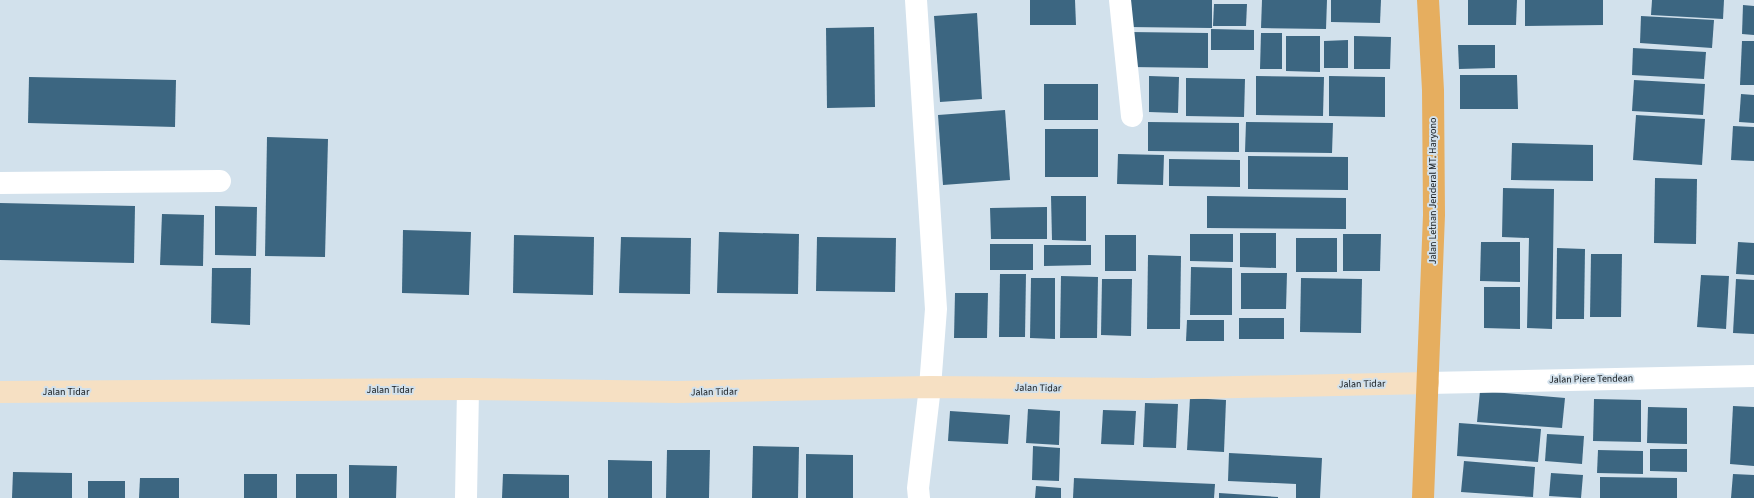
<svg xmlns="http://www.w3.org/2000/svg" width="1754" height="498" font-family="'Source Sans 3',sans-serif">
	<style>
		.building { fill: #3c6681 }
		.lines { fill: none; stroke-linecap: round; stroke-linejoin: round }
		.minor { stroke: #fff; stroke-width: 22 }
		.tertiary { stroke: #fff; stroke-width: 22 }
		.secondary { stroke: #f6e0c3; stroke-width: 22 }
		.trunk { stroke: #e6ae5f; stroke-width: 22 }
		.labels { text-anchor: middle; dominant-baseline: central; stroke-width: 4; stroke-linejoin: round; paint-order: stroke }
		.street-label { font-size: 10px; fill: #14191d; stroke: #d2e1ec }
	</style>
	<rect width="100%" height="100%" fill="#d2e1ec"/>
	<g class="building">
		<path d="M1030,0H1075L1076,25H1030Z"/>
		<path d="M1129,0H1212V28L1128,27Z"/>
		<path d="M1262,0H1327L1326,29L1261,28Z"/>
		<path d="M1331,0H1381L1380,23L1331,22Z"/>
		<path d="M1468,0H1517L1516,25H1468Z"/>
		<path d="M1525,0H1603V25L1525,26Z"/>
		<path d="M1652,0H1724L1723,19L1651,15Z"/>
		<path d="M1214,4H1247L1246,26H1213Z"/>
		<path d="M1743,5L1754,6V35L1742,34Z"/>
		<path d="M977,13L982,99L940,102L934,16Z"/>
		<path d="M1641,16L1714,20L1712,48L1640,43Z"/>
		<path d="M874,27L875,107L827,108L826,28Z"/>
		<path d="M1211,29L1254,30V50H1211Z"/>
		<path d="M1130,32L1208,33V68L1130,67Z"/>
		<path d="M1261,33H1282V69H1260Z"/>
		<path d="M1286,36H1320V72L1286,71Z"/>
		<path d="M1354,36L1391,37L1390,69H1354Z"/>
		<path d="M1348,40V68H1324V41Z"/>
		<path d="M1742,41H1754V85H1740Z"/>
		<path d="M1458,45H1495V68L1459,69Z"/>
		<path d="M1633,48L1706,52L1704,79L1632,75Z"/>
		<path d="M1460,75H1517L1518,109H1460Z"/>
		<path d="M1149,76L1179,77L1178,113L1149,112Z"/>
		<path d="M1256,76L1324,77L1323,116L1256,115Z"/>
		<path d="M1329,76L1385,77V117L1329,116Z"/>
		<path d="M29,77L176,80L175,127L28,123Z"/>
		<path d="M1186,78L1245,79L1244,117L1186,116Z"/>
		<path d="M1634,80L1705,84L1703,115L1632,111Z"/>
		<rect x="1044" y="84" width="54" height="36"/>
		<path d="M1741,94L1754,95V123L1739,122Z"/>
		<path d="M1005,110L1010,180L943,185L938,115Z"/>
		<path d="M1636,115L1705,119L1702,165L1633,160Z"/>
		<path d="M1148,122L1239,123V152L1148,151Z"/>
		<path d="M1246,122L1333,123L1332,153L1245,152Z"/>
		<path d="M1733,126L1754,127V161L1731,160Z"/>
		<rect x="1045" y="129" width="53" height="48"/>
		<path d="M267,137L328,139L325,257L265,256Z"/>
		<path d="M1512,143L1593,145V181L1511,180Z"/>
		<path d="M1118,154L1164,155L1163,185L1117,184Z"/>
		<path d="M1248,156L1348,157V190L1248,189Z"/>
		<path d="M1169,159L1240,160V187L1169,186Z"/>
		<path d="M1655,178L1697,179L1696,244L1654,243Z"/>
		<path d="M1503,188L1554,189L1552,329L1527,328L1529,238L1502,237Z"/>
		<path d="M1051,196H1086V241L1052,240Z"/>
		<path d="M1207,196L1346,198V229L1207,228Z"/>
		<path d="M0,203L135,206L134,263L0,260Z"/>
		<path d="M215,206L257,207L256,256L215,255Z"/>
		<path d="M1047,207V239H991L990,208Z"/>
		<path d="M162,214L204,215L203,266L160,265Z"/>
		<path d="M403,230L471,232L469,295L402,293Z"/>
		<path d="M719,232L799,234L798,294L717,293Z"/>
		<path d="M1240,233H1276V268L1240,267Z"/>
		<path d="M1190,234H1233V262L1190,261Z"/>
		<path d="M1343,234H1381L1380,271H1343Z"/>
		<path d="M514,235L594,237L593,295L513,293Z"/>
		<rect x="1105" y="235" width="31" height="36"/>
		<path d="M621,237L691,238L690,294L619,293Z"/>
		<path d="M817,237L896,238L895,292L816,291Z"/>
		<rect x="1296" y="238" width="41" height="34"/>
		<path d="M1481,242H1520V282L1480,281Z"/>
		<path d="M1738,242L1754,243V275L1736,274Z"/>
		<rect x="990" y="244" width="43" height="26"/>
		<path d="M1044,245H1091V265L1044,266Z"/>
		<path d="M1557,248L1585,249L1584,319H1556Z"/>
		<path d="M1591,254H1622L1621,317H1590Z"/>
		<path d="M1148,255L1181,256L1180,329H1147Z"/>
		<path d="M1191,267L1232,268V315H1190Z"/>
		<path d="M212,268H251L250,325L211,323Z"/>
		<path d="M1241,273H1287L1286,309H1241Z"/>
		<path d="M1000,274H1026L1025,337H999Z"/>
		<path d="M1701,275L1729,276L1726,329L1697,327Z"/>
		<path d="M1061,276L1098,277L1097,338H1060Z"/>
		<path d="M1031,278H1055V339L1030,338Z"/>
		<path d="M1301,278L1362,279L1361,333L1300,332Z"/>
		<path d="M1102,279H1132L1131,336L1101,335Z"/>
		<path d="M1736,279L1754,280V334L1733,333Z"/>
		<path d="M1484,287H1520V329L1484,328Z"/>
		<path d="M955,293H988L987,338H954Z"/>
		<rect x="1239" y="318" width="45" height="21"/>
		<path d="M1187,320H1224V341H1186Z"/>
		<path d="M1480,391L1565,398L1562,428L1477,422Z"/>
		<path d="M1190,398L1226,400L1224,452L1187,450Z"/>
		<path d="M1594,399L1641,400V442L1593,441Z"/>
		<path d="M1145,403L1178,404L1176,448L1143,447Z"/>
		<path d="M1733,406L1754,407V466L1730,464Z"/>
		<path d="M1648,407L1687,408V444L1647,443Z"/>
		<path d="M1028,409L1060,411L1059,445L1026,443Z"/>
		<path d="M1103,410L1136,411L1134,445L1101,444Z"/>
		<path d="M950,411L1010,415L1008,444L948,441Z"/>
		<path d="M1459,423L1541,429L1538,462L1457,456Z"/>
		<path d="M1547,434L1584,436L1582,464L1545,461Z"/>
		<path d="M753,446L799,447L798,498H752Z"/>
		<path d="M1033,446L1060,448L1059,481L1032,480Z"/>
		<path d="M1650,449H1687V472L1650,471Z"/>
		<path d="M667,450H710L709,498H666Z"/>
		<path d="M1598,450L1643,451V474L1597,473Z"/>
		<path d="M1229,453L1322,458L1320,498H1296V484L1228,481Z"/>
		<path d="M806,454L853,455V498H806Z"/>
		<path d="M608,460L652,461V498H608Z"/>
		<path d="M1464,461L1535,467L1533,497L1461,492Z"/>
		<path d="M349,465L397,466L396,498H349Z"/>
		<path d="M13,472L72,473V498H12Z"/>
		<path d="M1551,473L1583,475L1581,498L1549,496Z"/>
		<rect x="244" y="474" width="33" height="24"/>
		<rect x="296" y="474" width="41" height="24"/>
		<path d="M503,474L569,475V498H502Z"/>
		<path d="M1733,474L1754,475V498H1731Z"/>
		<path d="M1600,477L1677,478V498H1600Z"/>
		<path d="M140,478H179V498H139Z"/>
		<path d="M1074,478L1215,484L1214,498H1073Z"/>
		<rect x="88" y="481" width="37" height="17"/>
		<path d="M1036,486L1061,488V498H1035Z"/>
		<path d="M1219,493L1278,497V498H1219Z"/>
	</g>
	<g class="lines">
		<g class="minor">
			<path d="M916,0L936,309L930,387L918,488L919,498"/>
			<path d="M1120,0L1132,116"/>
			<path d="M0,183L220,181"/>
			<path d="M466,498L468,389"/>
		</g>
		<path class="tertiary" d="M1428,383L1754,376"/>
		<path class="secondary" d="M0,392L468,389L677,392L930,387L1149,389L1428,383"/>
		<path class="trunk" d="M1423,498L1434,215L1433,90L1428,0"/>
	</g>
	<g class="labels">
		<g class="street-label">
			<text transform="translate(1433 191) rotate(-90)">Jalan Letnan Jenderal MT. Haryono</text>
			<text transform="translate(1591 379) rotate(-1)">Jalan Piere Tendean</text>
			<text transform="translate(1362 384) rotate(-1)">Jalan Tidar</text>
			<text transform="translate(1038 388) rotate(1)">Jalan Tidar</text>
			<text x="390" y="390">Jalan Tidar</text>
			<text x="66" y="392">Jalan Tidar</text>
			<text transform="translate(714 392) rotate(-1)">Jalan Tidar</text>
		</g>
	</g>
</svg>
